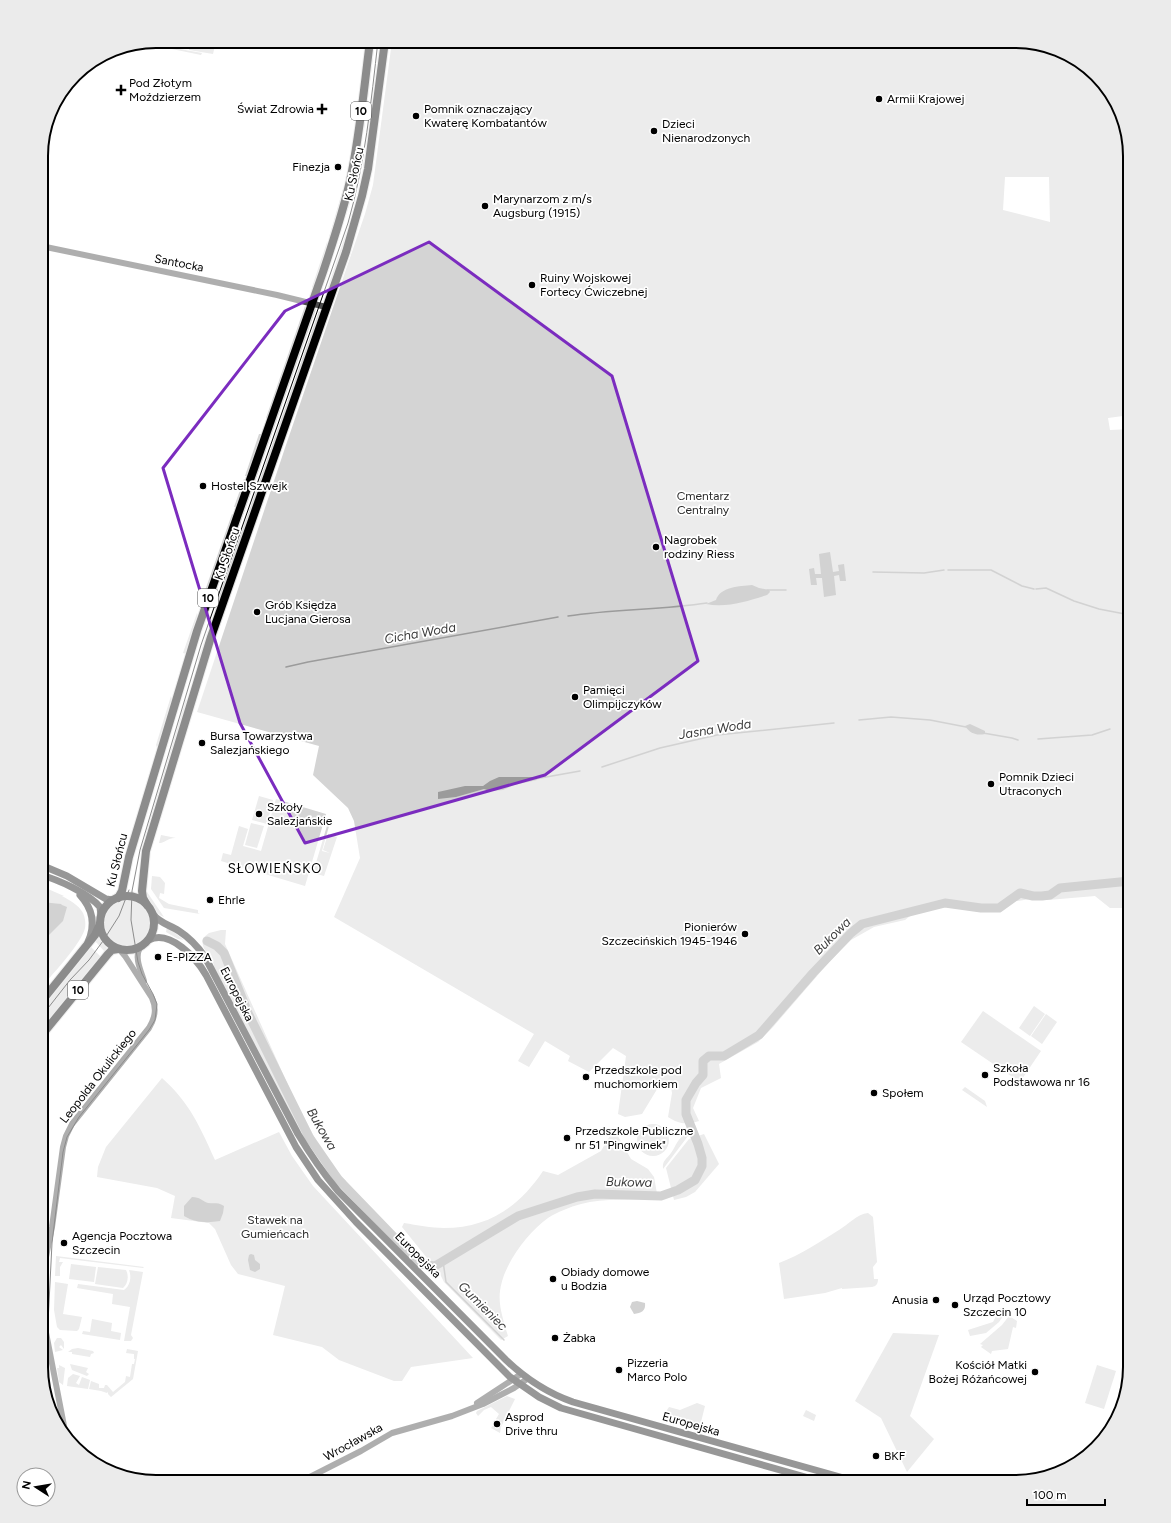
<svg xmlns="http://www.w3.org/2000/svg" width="1171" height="1523" font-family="Figtree,sans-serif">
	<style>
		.green { fill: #d4d4d4; fill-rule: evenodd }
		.water { fill: #9b9b9b }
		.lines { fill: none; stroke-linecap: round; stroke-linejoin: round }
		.stream { stroke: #9b9b9b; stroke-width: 1.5 }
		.river { stroke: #9b9b9b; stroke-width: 9 }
		.primary-casing { stroke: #dbdbdb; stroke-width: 10 }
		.tertiary { stroke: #4d4d4d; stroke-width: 6 }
		.secondary { stroke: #1a1a1a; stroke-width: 7 }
		.primary { stroke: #000; stroke-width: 8 }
		.tram { stroke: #000; stroke-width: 1 }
		.marked { fill: none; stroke: #7b2cbf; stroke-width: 3; stroke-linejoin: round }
		.poi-dot { fill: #000; stroke: #fff; stroke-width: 1.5 }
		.labels { text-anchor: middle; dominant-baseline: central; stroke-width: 3.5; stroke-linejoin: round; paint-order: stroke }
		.shield { fill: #fff; stroke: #4c4c4c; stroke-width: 1 }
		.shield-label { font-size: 11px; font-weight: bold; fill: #000 }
		.poi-label { font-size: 12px; fill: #000; stroke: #fff; text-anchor: start }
		.street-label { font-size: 12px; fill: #000; stroke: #fff }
		.park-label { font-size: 12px; fill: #2b2b2b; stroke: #fff }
		.water-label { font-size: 13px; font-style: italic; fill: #3c3c3c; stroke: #fff }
		.neighbourhood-label { font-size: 13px; letter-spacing: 1px; fill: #000; stroke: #fff }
		.rim { fill: none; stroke: #000; stroke-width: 2 }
	</style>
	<rect width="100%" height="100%" fill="#fff"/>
	<g class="green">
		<path d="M156,41H189L187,49L150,42Z"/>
		<path d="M190,41H216L213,54L189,50Z"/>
		<path d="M372,41H375L364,130H361Z"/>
		<path d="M380,41H383L366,166H363L368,135Z"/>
		<path d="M392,41H1023L1073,56L1111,92L1123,133L1124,177H1130V415L1108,418L1110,430L1130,429V908H1110L1095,896L1048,900L1030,899L1018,901L1008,900L997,906L981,908L945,903L919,909L905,920L874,927L851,940L830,961L773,1027L758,1042L719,1064L721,1078L701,1088L693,1108L699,1121C686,1125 679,1124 668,1117L672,1093L671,1087L662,1081L642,1114L625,1117L618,1114L626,1056L613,1048L589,1072L568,1061L570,1056L545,1041L529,1067L518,1061L534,1034L334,917L360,858L354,821L348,808L313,775L319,746L197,712L286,445L365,214L373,185ZM1005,177H1049L1050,222L1003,210Z"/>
		<path d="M143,43H146L202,53L201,55Z"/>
		<path d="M343,189L345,190L333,234L329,237Z"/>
		<path d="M350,191L353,192L349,206L321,292L318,291Z"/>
		<path d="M346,233L348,234L328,294L326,293Z"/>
		<path d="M327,242L328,247L314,289L312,287Z"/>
		<path d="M305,306L306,311L269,417L266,418Z"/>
		<path d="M316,309L211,606L313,310Z"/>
		<path d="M319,311L321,314L219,606L215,608Z"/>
		<path d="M259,434H262L247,476H245Z"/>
		<path d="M244,479L246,481L238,506L234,507Z"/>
		<path d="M232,514L234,516L206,598L201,602Z"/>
		<path d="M197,613L198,619L186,654L183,653Z"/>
		<path d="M212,619L213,621L200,661L198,660Z"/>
		<path d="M171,696L172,700L158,750L156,745Z"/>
		<path d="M186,699L188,702L147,838L145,837Z"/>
		<path d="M259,796L273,800L267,824L252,820Z"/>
		<path d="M276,799L326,814L305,886L221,861L223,853L231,855L239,826L248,829L243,846L261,851Z"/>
		<path d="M329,819H331L322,851L330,853L323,850L328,834L337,837L324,876L313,873Z"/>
		<path d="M251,823L264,826L257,848L245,845Z"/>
		<path d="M161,835L176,838C169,837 165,843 159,843Z"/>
		<path d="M152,876L160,877L165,883L164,894L160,893L159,898L169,904L198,910V913L200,914L164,908L151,889Z"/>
		<path d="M41,886L64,896H62C69,900 79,905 83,913C85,917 86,924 85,928C82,942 57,969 47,981L41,975Z"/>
		<path d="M145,891L147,892L164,917C155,914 147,900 145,891Z"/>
		<circle cx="127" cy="923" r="23"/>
		<path d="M167,927L184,940L178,939L166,932Z"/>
		<path d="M221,930H226L225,944L292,1094L321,1150L329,1162L346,1181L341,1188L329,1174L302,1135L214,968C214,953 200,953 203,938L209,933Z"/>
		<path d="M98,937L107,948L105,952L94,940Z"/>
		<path d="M90,946L101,957L41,1032V1007Z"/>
		<path d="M1034,1006L1045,1014L1030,1036L1019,1028Z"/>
		<path d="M983,1011L1041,1051L1020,1082L961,1042Z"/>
		<path d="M1046,1014L1057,1022L1042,1044L1031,1036Z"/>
		<path d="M162,1078C190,1103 200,1127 215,1160L279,1132L292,1156L313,1186L473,1358L411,1367L402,1381H394L339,1360L322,1347L273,1335L285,1286L238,1274L231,1265L215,1229L209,1223L171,1218L175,1196L157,1188L97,1177L98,1167L106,1147Z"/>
		<path d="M965,1087L985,1101L987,1107L962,1090Z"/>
		<circle cx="653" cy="1140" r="16"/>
		<path d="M615,1131L631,1159L648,1169L654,1177L658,1199C634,1200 604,1198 581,1204C570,1207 557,1212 548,1218C527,1233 503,1265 500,1291C498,1306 504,1322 508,1336L501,1340L444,1282L440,1274L402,1227L404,1223C417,1225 431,1228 444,1228C488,1228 519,1207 543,1171L558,1175L601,1151L611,1134Z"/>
		<path d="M688,1134V1136L663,1169C662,1160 667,1159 671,1153C677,1145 677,1137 688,1134Z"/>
		<path d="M704,1134L719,1164L695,1192L686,1197L674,1200L666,1168L689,1139Z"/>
		<path d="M868,1213L873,1217L877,1262L873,1267L874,1279H878C878,1283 877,1286 872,1287L842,1289V1288L825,1293L784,1299L779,1263C800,1255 820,1242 839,1230C849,1224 857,1214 868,1213Z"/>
		<path d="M56,1256L144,1267L143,1268L60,1258L59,1262H63L60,1267V1276H55Z"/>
		<path d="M71,1264L96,1267L94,1282L69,1279Z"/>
		<path d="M98,1267L126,1270C129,1276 128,1284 123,1288L95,1284Z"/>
		<path d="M129,1270L143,1272L131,1335L133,1338L131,1341H124L130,1307L112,1304L113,1294L77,1288L78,1284L124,1290C130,1286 132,1277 129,1270Z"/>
		<path d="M55,1282L68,1284L63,1314L82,1317L79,1329L77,1331L60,1330L57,1327L54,1310Z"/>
		<path d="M1000,1308L1006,1312L999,1322L986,1333L970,1336L968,1330L993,1322Z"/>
		<path d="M1009,1316L1017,1321L1016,1328L1013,1327L1008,1349L992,1351L991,1354L981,1347L983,1345L980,1344L1002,1325Z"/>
		<path d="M92,1319L112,1323L111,1331L121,1333L120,1340L82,1334L83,1331L90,1332Z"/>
		<path d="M893,1333L939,1335L910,1416L934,1439L907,1472L881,1418L855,1401Z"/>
		<path d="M57,1338H61L64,1342V1349L61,1345L59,1347L63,1350L55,1352L54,1343Z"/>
		<path d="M78,1348L93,1351L94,1353L91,1354L90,1357L72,1354V1352H68L72,1349Z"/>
		<path d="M127,1349L138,1351L133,1379L111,1397L108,1394V1392L107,1393L101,1391L89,1389L91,1381L99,1384V1388H104L105,1385H107L113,1392L125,1382L126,1376L130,1377L132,1364H134L135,1359H134V1354L126,1353Z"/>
		<path d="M70,1364L88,1368L86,1372L89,1374L87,1376L72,1370Z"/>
		<path d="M59,1365L65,1368L63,1385L59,1382L57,1368H59Z"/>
		<path d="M1097,1365L1116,1371L1104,1409L1085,1403Z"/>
		<path d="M73,1374L80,1376L76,1383L79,1385L82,1377L90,1380L88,1389L67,1386L68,1378Z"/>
		<path d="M507,1396L515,1399L501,1427L500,1433L491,1428L497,1421L496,1419L499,1414L491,1407L484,1410L478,1416L476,1413L477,1411Z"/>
		<path d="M697,1403L705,1406L700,1426L663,1416L669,1407L680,1410Z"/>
		<path d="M806,1410L816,1415L814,1421L803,1416Z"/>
	</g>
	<g class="water">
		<path d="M830,552L833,572L839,571L838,565L844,564L846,581H840L839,575L834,576L836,595L824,597L822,578H816L817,585H811L809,569L814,568L815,574H821L819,554Z"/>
		<path d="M752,585L759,588L769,590L770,592L767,595C748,601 727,608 706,604L716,600C720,587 740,586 752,585Z"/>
		<path d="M970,724L985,731V734C976,736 970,733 965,726Z"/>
		<path d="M499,777H536L537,780L514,785L503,790L490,791L484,789L456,797L438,799V792L465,786H483L490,781Z"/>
		<path d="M41,902L61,904L62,905L67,907L63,921L41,943Z"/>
		<path d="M192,1197C200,1197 202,1201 208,1203C214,1204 218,1202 224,1206L223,1213L220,1221C207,1223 196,1223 184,1216V1206Z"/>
		<path d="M251,1254L254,1255L255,1260L260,1264V1269L255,1272L250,1270L248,1260L249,1255Z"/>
		<path d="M637,1301L645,1303C646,1311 641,1313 634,1314L630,1307L632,1302Z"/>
	</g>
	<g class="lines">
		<g class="stream">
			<path d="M948,570H991L1022,586L1034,589"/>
			<path d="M873,572L924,573L944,570"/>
			<path d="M1036,589L1046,588L1074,601L1099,609L1130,615"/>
			<path d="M767,590H786"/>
			<path d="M568,616C614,609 661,610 707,603"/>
			<path d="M286,667L308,662L558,617"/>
			<path d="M859,720L891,717L930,720L966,727"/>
			<path d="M983,733L1012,738L1018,740"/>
			<path d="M1038,739L1092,735L1110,729"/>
			<path d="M602,767L660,748L717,735L834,723"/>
			<path d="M535,779L580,771"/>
			<path d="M443,1261L446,1282L504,1340"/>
		</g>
		<path class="river" d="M207,941L217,946L224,953L248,1013L309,1137L338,1179L420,1264L435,1266L518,1216L577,1197L595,1194L661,1196L678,1190L695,1180L702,1166V1158L698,1144L686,1114V1100L696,1083L703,1075V1061L709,1056H724L759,1035L813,973L851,933L862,924L945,903L981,908H999L1020,893L1033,896H1042L1050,895L1060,888L1130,881"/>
		<defs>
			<g id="primary">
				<circle cx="127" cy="923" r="27"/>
				<path d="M118,898L122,891L129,857L197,631L323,272C333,242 343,212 350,181C360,135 364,87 370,41"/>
				<path d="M147,905L143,898L142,891L146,851L211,637L346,252L362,196L368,169L385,41"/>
				<path d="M41,1002L95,935L100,924"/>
				<path d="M41,1036L108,954L112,950L118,949"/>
			</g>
		</defs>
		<use href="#primary" class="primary-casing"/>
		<g class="tertiary">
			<path d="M41,246L277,295L326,307"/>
			<path d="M140,948C134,957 141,971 144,981"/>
			<path d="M477,1403L521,1374"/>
			<path d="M66,1436L43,1317L46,1257L52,1227L63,1147L66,1136L72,1124L149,1028C155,1018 157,1009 152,998L125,956L120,950"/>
			<path d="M300,1482L361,1451L392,1433L452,1416L483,1404L514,1388L527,1379"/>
		</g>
		<g class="secondary">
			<path d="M41,865L67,876L106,899L113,900"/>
			<path d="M41,875C59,880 88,893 100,907L101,916"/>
			<path d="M80,895C93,909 96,924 88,942"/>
			<path d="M153,914C159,923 170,925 179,931C190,938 198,947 205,957L298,1134C310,1154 323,1173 338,1191L506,1360C526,1379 547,1393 573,1402L858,1482"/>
			<path d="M149,940C170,929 197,959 206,975L296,1147L318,1180L356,1222L510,1377L539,1397L561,1408L823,1482"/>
		</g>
		<use href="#primary" class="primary"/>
		<g class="tram">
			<path d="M41,1017L70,980L89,960L103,941L119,916L129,890"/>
			<path d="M41,1335L46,1328L48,1323L52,1243L63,1152L67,1137L79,1117L149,1030L155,1020L157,1004L153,994L142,974L138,962L131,920L132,891L140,850L201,645L348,223C365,164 371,102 378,41"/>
		</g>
	</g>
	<path d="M0 0H1171V1523H0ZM429,242L612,376L698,661L545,775L305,843L240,723L163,468L285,311Z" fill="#fff" fill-opacity=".55" fill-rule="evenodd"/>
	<path class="marked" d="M429,242L612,376L698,661L545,775L305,843L240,723L163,468L285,311Z"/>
	<g class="poi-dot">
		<path d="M119 84h4v4h4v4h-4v4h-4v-4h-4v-4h4z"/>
		<circle cx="879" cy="99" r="4"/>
		<path d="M320 103h4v4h4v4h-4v4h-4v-4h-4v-4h4z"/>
		<circle cx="416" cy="116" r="4"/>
		<circle cx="654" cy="131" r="4"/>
		<circle cx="338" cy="167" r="4"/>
		<circle cx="485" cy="206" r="4"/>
		<circle cx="532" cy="285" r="4"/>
		<circle cx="203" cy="486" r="4"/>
		<circle cx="656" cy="547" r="4"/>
		<circle cx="257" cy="612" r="4"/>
		<circle cx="575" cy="697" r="4"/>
		<circle cx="202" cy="743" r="4"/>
		<circle cx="991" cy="784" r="4"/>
		<circle cx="259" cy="814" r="4"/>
		<circle cx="210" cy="900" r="4"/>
		<circle cx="745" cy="934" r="4"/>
		<circle cx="158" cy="957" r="4"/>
		<circle cx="985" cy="1075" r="4"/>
		<circle cx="586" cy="1077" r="4"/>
		<circle cx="874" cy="1093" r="4"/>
		<circle cx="567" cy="1138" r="4"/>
		<circle cx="64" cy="1243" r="4"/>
		<circle cx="553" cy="1279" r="4"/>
		<circle cx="936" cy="1300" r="4"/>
		<circle cx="955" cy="1305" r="4"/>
		<circle cx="555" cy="1338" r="4"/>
		<circle cx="619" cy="1370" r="4"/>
		<circle cx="1035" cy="1372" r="4"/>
		<circle cx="497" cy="1424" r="4"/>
		<circle cx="876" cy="1456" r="4"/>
	</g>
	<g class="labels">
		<g class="shield">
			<rect x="351" y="102" width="20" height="18" rx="3"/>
			<rect x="198" y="589" width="20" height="18" rx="3"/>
			<rect x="68" y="981" width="20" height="18" rx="3"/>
		</g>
		<g class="shield-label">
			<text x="361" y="111">10</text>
			<text x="208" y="598">10</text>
			<text x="78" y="990">10</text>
		</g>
		<g class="poi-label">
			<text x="129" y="83">Pod Złotym<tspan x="129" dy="14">Moździerzem</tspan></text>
			<text x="887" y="99">Armii Krajowej</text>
			<text x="314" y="109" text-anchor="end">Świat Zdrowia</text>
			<text x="424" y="109">Pomnik oznaczający<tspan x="424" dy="14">Kwaterę Kombatantów</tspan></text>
			<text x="662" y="124">Dzieci<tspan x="662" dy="14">Nienarodzonych</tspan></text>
			<text x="330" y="167" text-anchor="end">Finezja</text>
			<text x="493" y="199">Marynarzom z m/s<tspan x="493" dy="14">Augsburg (1915)</tspan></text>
			<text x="540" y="278">Ruiny Wojskowej<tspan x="540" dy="14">Fortecy Ćwiczebnej</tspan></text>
			<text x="211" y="486">Hostel Szwejk</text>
			<text x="664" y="540">Nagrobek<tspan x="664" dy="14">rodziny Riess</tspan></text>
			<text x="265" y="605">Grób Księdza<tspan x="265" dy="14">Lucjana Gierosa</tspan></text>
			<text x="583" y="690">Pamięci<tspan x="583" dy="14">Olimpijczyków</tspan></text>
			<text x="210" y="736">Bursa Towarzystwa<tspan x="210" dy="14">Salezjańskiego</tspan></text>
			<text x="999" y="777">Pomnik Dzieci<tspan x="999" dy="14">Utraconych</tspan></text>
			<text x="267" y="807">Szkoły<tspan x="267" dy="14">Salezjańskie</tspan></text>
			<text x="218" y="900">Ehrle</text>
			<text x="737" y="927" text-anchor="end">Pionierów<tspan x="737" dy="14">Szczecińskich 1945-1946</tspan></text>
			<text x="166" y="957">E-PIZZA</text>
			<text x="993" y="1068">Szkoła<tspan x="993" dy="14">Podstawowa nr 16</tspan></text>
			<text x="594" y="1070">Przedszkole pod<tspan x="594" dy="14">muchomorkiem</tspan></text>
			<text x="882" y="1093">Społem</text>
			<text x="575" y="1131">Przedszkole Publiczne<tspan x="575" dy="14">nr 51 "Pingwinek"</tspan></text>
			<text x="72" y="1236">Agencja Pocztowa<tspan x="72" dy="14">Szczecin</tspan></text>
			<text x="561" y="1272">Obiady domowe<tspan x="561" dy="14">u Bodzia</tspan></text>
			<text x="963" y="1298">Urząd Pocztowy<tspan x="963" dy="14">Szczecin 10</tspan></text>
			<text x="928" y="1300" text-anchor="end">Anusia</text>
			<text x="563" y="1338">Żabka</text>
			<text x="627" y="1363">Pizzeria<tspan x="627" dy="14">Marco Polo</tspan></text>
			<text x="1027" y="1365" text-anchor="end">Kościół Matki<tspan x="1027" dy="14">Bożej Różańcowej</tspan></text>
			<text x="505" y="1417">Asprod<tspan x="505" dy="14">Drive thru</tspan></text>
			<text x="884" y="1456">BKF</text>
		</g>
		<g class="street-label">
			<text transform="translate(354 174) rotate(-78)">Ku Słońcu</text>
			<text transform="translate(179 263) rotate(11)">Santocka</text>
			<text transform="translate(227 554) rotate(-71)">Ku Słońcu</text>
			<text transform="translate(117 860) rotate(-76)">Ku Słońcu</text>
			<text transform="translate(237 994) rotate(63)">Europejska</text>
			<text transform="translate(98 1076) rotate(-52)">Leopolda Okulickiego</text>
			<text transform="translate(418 1255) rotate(45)">Europejska</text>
			<text transform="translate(691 1424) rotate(16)">Europejska</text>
			<text transform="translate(353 1442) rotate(-29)">Wrocławska</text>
		</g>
		<g class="park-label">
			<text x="703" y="496">Cmentarz<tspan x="703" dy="14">Centralny</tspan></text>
			<text x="275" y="1220">Stawek na<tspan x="275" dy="14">Gumieńcach</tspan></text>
		</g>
		<g class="water-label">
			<text transform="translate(420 633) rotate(-10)">Cicha Woda</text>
			<text transform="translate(715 729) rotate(-9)">Jasna Woda</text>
			<text transform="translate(832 936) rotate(-45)">Bukowa</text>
			<text transform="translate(322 1129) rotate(60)">Bukowa</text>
			<text transform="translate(629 1182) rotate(1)">Bukowa</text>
			<text transform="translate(483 1306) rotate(45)">Gumieniec</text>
		</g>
		<g class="neighbourhood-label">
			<text x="275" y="868">SŁOWIEŃSKO</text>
		</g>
	</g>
	<path d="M0 0H1171V1523H0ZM156 48H1015A108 108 0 0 1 1123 156V1367A108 108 0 0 1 1015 1475H156A108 108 0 0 1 48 1367V156A108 108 0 0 1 156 48Z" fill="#ebebeb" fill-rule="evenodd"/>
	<path class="rim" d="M156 48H1015A108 108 0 0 1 1123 156V1367A108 108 0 0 1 1015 1475H156A108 108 0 0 1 48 1367V156A108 108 0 0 1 156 48Z"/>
	<g transform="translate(36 1487) rotate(282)"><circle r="19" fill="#ffffff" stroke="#999999"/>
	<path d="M0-3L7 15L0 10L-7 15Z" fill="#000000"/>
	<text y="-6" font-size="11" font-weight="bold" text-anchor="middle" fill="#000000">N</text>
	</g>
	<path d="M1027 1499v6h78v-6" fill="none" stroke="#000000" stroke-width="2"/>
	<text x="1033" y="1499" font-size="12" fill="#000000" stroke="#ffffff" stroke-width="3" paint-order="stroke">100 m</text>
</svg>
